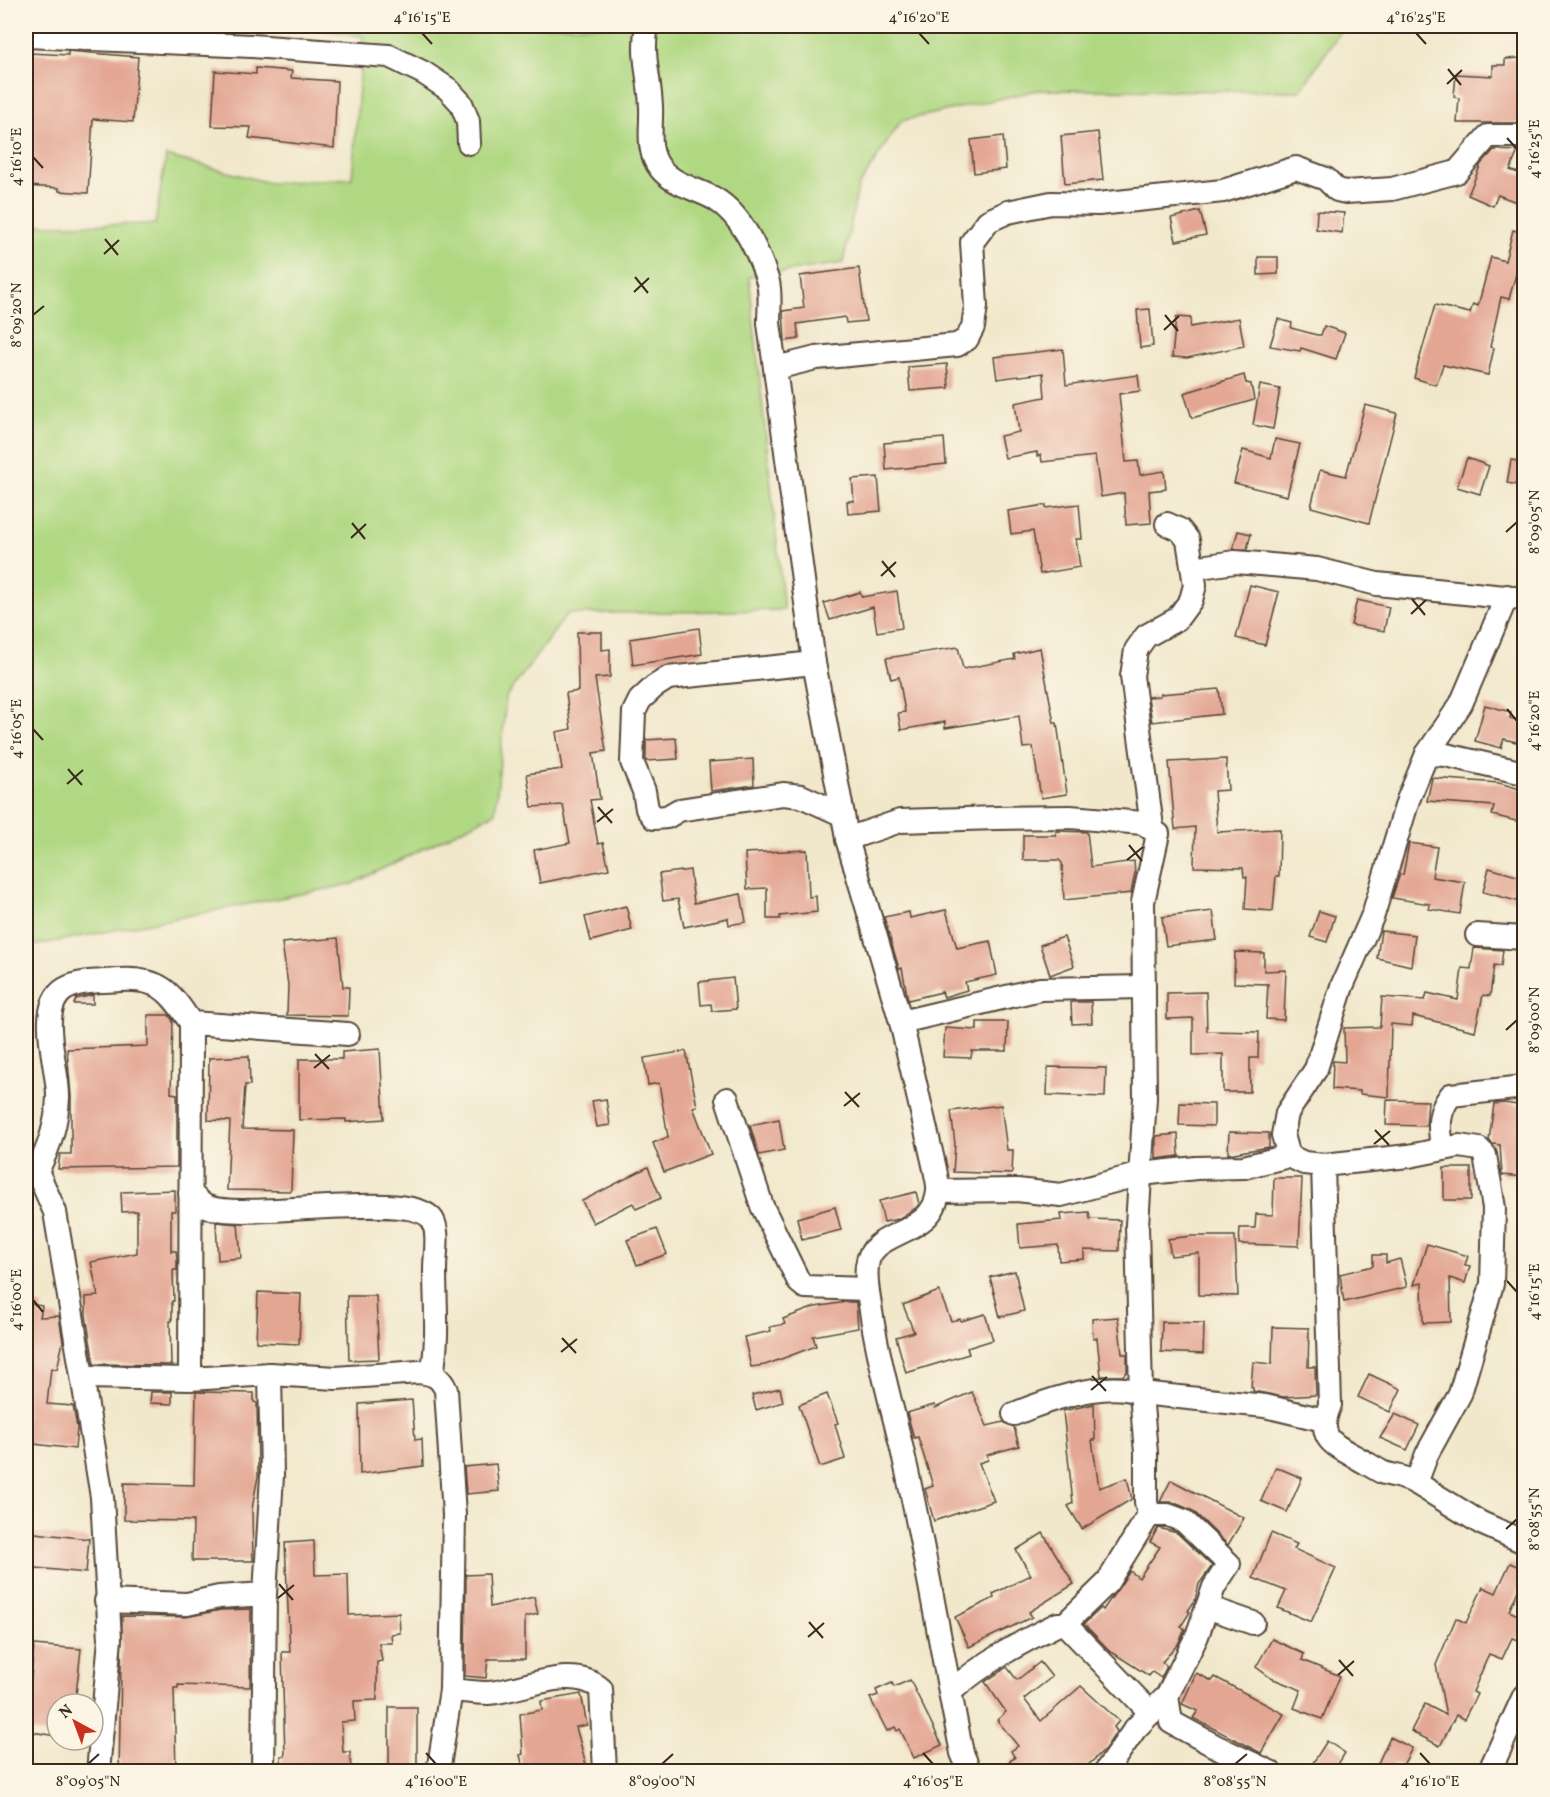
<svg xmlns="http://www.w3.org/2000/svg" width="1550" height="1797" font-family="Vollkorn,serif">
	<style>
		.green { fill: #b0d883; stroke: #768150; stroke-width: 1.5 }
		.building { fill: #e3a693 }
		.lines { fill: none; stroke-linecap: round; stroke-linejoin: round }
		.minor-casing { stroke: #564638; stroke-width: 26 }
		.minor { stroke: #fff; stroke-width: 22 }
		.ticks { fill: none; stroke: #3b2a1e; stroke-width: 2 }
		.neatline { fill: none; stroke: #3b2a1e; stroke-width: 2 }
		.ticks-label { font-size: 15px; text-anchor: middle; fill: #3b2a1e }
	</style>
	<rect width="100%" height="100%" fill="#fcf5e5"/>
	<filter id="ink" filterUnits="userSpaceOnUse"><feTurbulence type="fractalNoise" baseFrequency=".0167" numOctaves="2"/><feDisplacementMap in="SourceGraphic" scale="12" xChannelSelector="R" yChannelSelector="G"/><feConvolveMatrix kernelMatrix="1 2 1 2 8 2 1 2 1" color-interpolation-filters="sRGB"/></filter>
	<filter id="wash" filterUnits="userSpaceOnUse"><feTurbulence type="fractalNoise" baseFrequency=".008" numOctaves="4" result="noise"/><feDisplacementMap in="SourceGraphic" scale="24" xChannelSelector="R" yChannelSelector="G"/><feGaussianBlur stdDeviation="1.35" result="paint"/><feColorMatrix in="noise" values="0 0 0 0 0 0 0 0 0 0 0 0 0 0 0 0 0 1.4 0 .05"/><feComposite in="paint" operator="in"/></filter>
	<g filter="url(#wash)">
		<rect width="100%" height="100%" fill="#f1e8cc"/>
		<path class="green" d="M297,26H1344L1300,91L1038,90L901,121L858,187L843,263L749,277L784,610L567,614L506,697L495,813L352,884L26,947L27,225L155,224L166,156L270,183L352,178L363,36Z"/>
		<g id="blocks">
			<g class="building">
				<path d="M68,51L138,57L133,122L93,119L88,193L59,191V188L26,186L30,53L68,55Z"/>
				<path d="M1521,58V123H1457L1459,98L1454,97L1456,74L1493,76V65H1505V59Z"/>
				<path d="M256,68L292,71L291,78L337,81L334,148L249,138L251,127L212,126L215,71L256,74Z"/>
				<path d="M1098,132L1103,180L1065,184L1061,136Z"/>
				<path d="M1003,136L1006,169L974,173L971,140Z"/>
				<path d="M1494,150L1518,151L1510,170L1524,175V205L1498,195L1493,206L1468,195L1481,164Z"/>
				<path d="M1200,211L1206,235L1176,241L1171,218Z"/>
				<path d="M1317,211L1344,213L1342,233L1316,229Z"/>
				<path d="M1513,230L1524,233V264L1519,263L1509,299L1501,297L1490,347L1494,348L1488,375L1443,365L1436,385L1414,378L1435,305L1470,313L1473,304L1478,306L1491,257L1505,261Z"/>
				<path d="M1258,257H1278V274L1258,275Z"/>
				<path d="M859,268L866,321L846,323L845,317L797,324L799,339L785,341L783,311L804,308L800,276Z"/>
				<path d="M1150,309L1153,346L1140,348L1137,310Z"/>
				<path d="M1176,317L1191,318L1190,327L1239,318L1244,346L1187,358L1172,357Z"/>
				<path d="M1278,319L1292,323L1291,328L1317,335H1321L1324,326L1345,333L1336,359L1301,348L1300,351L1270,346Z"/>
				<path d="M1063,349L1066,385L1138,375L1140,391L1119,394L1126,462L1138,461L1140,475L1164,471L1166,489L1149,491L1151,523L1126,525L1124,493L1101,497L1095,456L1042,462L1041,455L1037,456V452L1005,458L1000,436L1019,432L1015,403L1045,397L1043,373L997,379L994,357Z"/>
				<path d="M947,364L949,388L910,391L908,367Z"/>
				<path d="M1244,375L1246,383L1251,384L1254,400L1192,418L1184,393Z"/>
				<path d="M1260,385L1280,389L1273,429L1253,425Z"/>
				<path d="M1365,405L1397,413L1369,523L1311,507L1320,470L1346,476Z"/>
				<path d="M944,438L946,464L886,470L884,443Z"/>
				<path d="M1275,439L1300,444L1287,496L1234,483L1243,450L1271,458Z"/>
				<path d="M1467,458L1489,466L1480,494L1457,487Z"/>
				<path d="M1511,460L1524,462V486L1507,483Z"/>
				<path d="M878,477L881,511L848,514L847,501H854L852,479Z"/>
				<path d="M1079,504L1082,539H1076L1080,567L1040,574L1033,531L1011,534L1008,511L1046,505V508Z"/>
				<path d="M1238,531L1251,534L1247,549H1233Z"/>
				<path d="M1250,585L1279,592L1265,645L1236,638Z"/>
				<path d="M897,591L902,628L877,632L873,607L830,620L824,603L860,592L862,597Z"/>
				<path d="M1357,600L1389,607L1384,631L1351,625Z"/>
				<path d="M699,628L702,654L633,665L630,639Z"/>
				<path d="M577,632H602V650L610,649V677L595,678L606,751L593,753L600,799L590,800L598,844L603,843L609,869L540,883L534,850L570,843L563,805L532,807L527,774L562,769L556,732L571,729L566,693L578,691Z"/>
				<path d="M958,647L963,669L1015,659L1014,654L1040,648L1054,723H1057L1067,794L1041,798L1033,747L1023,748L1019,716L945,728V722L901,730L898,713L905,712L899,677L891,679L886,658Z"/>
				<path d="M1219,689L1222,714L1152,722L1148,697L1160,696V694Z"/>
				<path d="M1485,705L1511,712L1510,718L1524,722V744L1504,739L1501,748L1475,741Z"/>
				<path d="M676,738L678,759L646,761V740Z"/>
				<path d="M753,759L754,785L711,791L709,762Z"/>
				<path d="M1226,759L1228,790L1214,791L1217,832L1280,829L1279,876H1276L1273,911L1245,909L1247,877H1244L1243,868L1194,867L1195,827L1175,829L1169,762Z"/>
				<path d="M1432,778L1499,783L1524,790V823L1492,815L1494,806L1427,801Z"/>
				<path d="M1056,831L1087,832L1091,867L1134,861L1135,873L1131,893L1064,900L1062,863L1059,860H1023V835H1056Z"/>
				<path d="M1409,843L1437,847L1432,877L1465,882L1460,914L1429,909L1430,904L1392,898L1400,874L1403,875Z"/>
				<path d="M807,850L809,897L816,896L817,912L780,916V919H767V888L747,889L745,853Z"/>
				<path d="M1489,868L1524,878V903L1483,892Z"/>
				<path d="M690,870L694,903L741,894L746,922L729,925L728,918L684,927L678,899L663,901L659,874Z"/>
				<path d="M626,906L632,930L591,941L585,917Z"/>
				<path d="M946,910L957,948L990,941L997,975L965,982L967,990L944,997L942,992L908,1000L902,968L899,969L884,917L909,912L910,918Z"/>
				<path d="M1213,911L1217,940L1166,946L1162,917Z"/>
				<path d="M1319,911L1335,916L1327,942L1310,937Z"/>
				<path d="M1381,931L1415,935L1411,966L1377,958Z"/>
				<path d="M1064,937L1074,966L1050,975L1040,945Z"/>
				<path d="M338,938L343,987H349L348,1016L287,1015L288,985L282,943Z"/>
				<path d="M1474,948L1503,950L1501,966L1494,965L1490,996L1483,995L1475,1031L1413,1016L1412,1026L1391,1024L1389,1097L1360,1094V1091L1332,1089L1333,1061L1345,1062L1344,1028L1380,1027L1382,997L1425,1000L1427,993L1458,1000L1462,968L1471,969Z"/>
				<path d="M1235,952L1264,953V971L1286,970L1284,1020L1266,1019L1268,984L1234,983Z"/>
				<path d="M733,978L736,1009L712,1011L711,1004L701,1005L699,982Z"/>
				<path d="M1206,992L1207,1031L1259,1032L1258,1058H1250V1092H1223V1054L1193,1055V1018L1167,1019V993Z"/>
				<path d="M93,995V1004H74L76,999Z"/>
				<path d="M1071,1002H1091L1092,1023L1072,1024Z"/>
				<path d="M148,1015H169L173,1021L171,1093L177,1094V1167L58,1169L60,1154H71V1096L67,1049L148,1046Z"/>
				<path d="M977,1022H1008L1007,1051H972L971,1058L943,1057L945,1028L977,1030Z"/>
				<path d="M380,1049L384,1119L346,1122V1119L299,1120V1059H342V1052Z"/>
				<path d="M686,1051L697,1106L693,1107L711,1154L664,1172L653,1143L668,1137L659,1083L648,1085L644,1058Z"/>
				<path d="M249,1056L250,1085H245L242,1129L293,1130L291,1191L227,1190L230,1121L208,1120L209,1058Z"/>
				<path d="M1048,1067L1106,1068L1105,1097L1047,1095Z"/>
				<path d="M606,1099L610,1125L597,1127L592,1101Z"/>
				<path d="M1387,1100L1428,1101L1426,1126L1386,1125Z"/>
				<path d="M1180,1103L1214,1104V1126L1179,1125Z"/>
				<path d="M1504,1103L1524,1106L1517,1150L1524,1151V1177L1502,1175L1500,1145L1493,1144L1489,1140L1494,1104Z"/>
				<path d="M1001,1105L1007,1150H1013L1012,1174L953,1172L955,1144L951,1111Z"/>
				<path d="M779,1119L784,1150L759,1155L750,1125Z"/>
				<path d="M1229,1132L1269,1133V1147L1228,1154Z"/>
				<path d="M1178,1134L1179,1156L1156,1159V1136Z"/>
				<path d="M648,1167L661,1198L636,1209L633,1203L593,1223L582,1201Z"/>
				<rect x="1444" y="1168" width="27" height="32"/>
				<path d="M1274,1178H1302L1299,1246L1239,1244L1240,1228H1255L1256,1214L1273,1215Z"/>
				<path d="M175,1190V1211H171V1251H176L177,1259V1270H173L174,1301H172V1321H170L171,1365L94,1364L86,1315V1297L98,1296L91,1262L137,1253V1211L122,1212L121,1192Z"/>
				<path d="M916,1192L919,1204L916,1208L898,1219L884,1222L879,1201Z"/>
				<path d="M835,1207L841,1230L802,1240L797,1218Z"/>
				<path d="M1089,1212L1090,1219L1120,1220L1119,1251L1084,1250V1259L1059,1261L1058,1245L1020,1248L1018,1224L1062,1220L1061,1214Z"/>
				<path d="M216,1222L238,1224L241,1258L218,1260Z"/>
				<path d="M657,1229L667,1254L637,1265L627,1240Z"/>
				<path d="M1192,1236H1235L1238,1296L1199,1295V1253L1171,1256L1168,1239Z"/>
				<path d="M1427,1244L1468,1256L1465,1265L1470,1266L1465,1283L1450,1278L1451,1322L1423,1323L1422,1283L1414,1285Z"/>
				<path d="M1373,1255H1386V1263L1400,1259L1407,1287L1344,1302L1340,1274L1373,1266Z"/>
				<path d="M1015,1271L1024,1311L1000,1317L990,1277Z"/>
				<path d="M939,1291L951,1321L960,1319L961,1321L985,1314L993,1340L967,1348L969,1354L906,1373L896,1337L914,1332L903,1305Z"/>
				<path d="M258,1292L301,1294L299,1344L256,1342Z"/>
				<path d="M347,1296H376L379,1359L349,1360Z"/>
				<path d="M846,1302H856L858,1328L813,1336L816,1346L765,1365L751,1367L744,1337L771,1331L770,1327L785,1324L783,1319L815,1307Z"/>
				<path d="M26,1303L42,1306L40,1317L59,1316L63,1342L57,1369L51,1368L47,1404L73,1406L77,1428L75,1449L26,1443Z"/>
				<path d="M1118,1317L1122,1354H1127V1372L1122,1376H1101L1097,1338H1093L1092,1319Z"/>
				<path d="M1162,1322L1204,1323L1203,1354L1161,1352Z"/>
				<path d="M1273,1327L1309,1328L1308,1367H1315L1316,1395L1284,1397L1253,1391V1388L1251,1387L1253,1362L1272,1364Z"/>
				<path d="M1369,1374L1401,1389L1390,1412L1358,1397Z"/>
				<path d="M780,1388L783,1402L756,1410L752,1395Z"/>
				<path d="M151,1392H172V1404L150,1403Z"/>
				<path d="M196,1392L254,1393V1402L257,1403L258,1476L252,1509L253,1561H192L193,1521L124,1520V1483L194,1485Z"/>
				<path d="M972,1392L987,1426L1004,1422L1014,1427L1019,1446L987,1455L988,1460L979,1463L994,1501L934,1521L925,1489L933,1486L918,1437L914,1438L907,1413L934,1405L935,1408Z"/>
				<path d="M827,1394L838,1423L835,1424L845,1459L820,1467L799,1405Z"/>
				<path d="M412,1400L415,1440L422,1439L423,1466L360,1474L359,1404Z"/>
				<path d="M1094,1404L1095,1440H1092L1099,1488L1127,1478L1132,1499L1082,1529L1068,1506L1073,1503L1063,1411Z"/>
				<path d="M1395,1414L1419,1425L1407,1450L1380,1438Z"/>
				<path d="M496,1464L499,1491L466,1494L464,1467Z"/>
				<path d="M1276,1467L1302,1478L1287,1512L1261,1501Z"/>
				<path d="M1171,1480L1244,1518L1228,1545L1193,1511L1173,1502H1160Z"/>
				<path d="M1158,1528L1177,1533L1212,1566L1199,1584L1195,1600L1188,1611L1190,1612L1181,1626L1185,1629L1178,1644L1162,1662L1167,1666L1161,1678L1152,1672L1149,1676L1110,1651L1084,1624L1101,1608L1103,1610L1130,1571L1139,1578L1160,1547L1150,1542Z"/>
				<path d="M26,1532L89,1539L86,1573L26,1567Z"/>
				<path d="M1043,1533L1074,1584L1029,1612L1032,1617L969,1647L955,1617L994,1598L993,1594L1031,1575L1016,1550Z"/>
				<path d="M1271,1533L1297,1544L1294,1549L1336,1568L1311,1622L1278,1608L1286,1591L1253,1578Z"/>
				<path d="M314,1541L315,1575L348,1574L349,1615L399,1613L400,1633L391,1634L392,1643H379L382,1661L377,1662V1700L354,1701L355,1721L341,1722L343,1752H350L351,1772H281V1756H285L282,1652H290L285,1543Z"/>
				<path d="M1510,1563L1524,1569V1588L1520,1586L1509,1611L1524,1618V1625L1518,1640L1512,1638L1502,1659L1489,1654L1473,1692L1477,1694L1464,1719L1456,1715L1440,1746L1411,1731L1425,1704L1446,1715L1436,1665L1456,1618L1466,1623L1483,1587L1496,1593Z"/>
				<path d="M488,1574L490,1607L534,1597L538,1614L525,1617V1659H488L486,1678L465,1676L466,1575Z"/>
				<path d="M251,1609L250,1687L178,1685V1688H174L176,1772H119L122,1616L186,1617L221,1610Z"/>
				<path d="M1272,1639L1304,1654L1302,1660L1340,1676L1322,1719L1294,1708L1301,1690L1271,1678L1256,1667Z"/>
				<path d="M34,1645L81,1649L75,1704H57V1736L26,1731Z"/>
				<path d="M1040,1662L1052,1677L1024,1699L1041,1721L1081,1686L1119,1721L1114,1727L1117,1731L1105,1749L1081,1772H1016L1009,1761L1015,1758L1011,1751L1018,1746L997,1720L1006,1712L985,1682L1007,1667L1017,1680Z"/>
				<path d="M1196,1673L1212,1681L1215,1677L1284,1714L1261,1753L1193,1718L1198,1711L1182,1704Z"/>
				<path d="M910,1680L942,1745L914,1758L900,1729L897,1731L895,1727L887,1731L870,1698L878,1695L876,1690L892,1683L894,1687Z"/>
				<path d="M581,1694L587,1725L576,1727L587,1768L573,1772H524L520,1755L523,1754L520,1714L542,1710L541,1701Z"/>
				<rect x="389" y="1707" width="28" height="65"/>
				<path d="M1390,1737L1412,1748L1402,1767L1393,1763L1388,1772H1374Z"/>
				<path d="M1327,1741L1345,1753L1333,1772H1307Z"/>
			</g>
		</g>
	</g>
	<g filter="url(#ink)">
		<use href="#blocks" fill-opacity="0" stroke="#564638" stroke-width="1.5"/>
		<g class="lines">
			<defs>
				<g id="minor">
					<path d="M647,26C641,55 650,78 651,107C652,128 646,150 660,168C673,185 698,189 715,199C742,215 759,253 768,282C771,295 769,311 769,323L814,663L843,815L847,839L901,1022L935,1169C936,1176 939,1185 938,1192C933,1238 870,1228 867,1266C865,1281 869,1297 871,1311C878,1361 893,1409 904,1458C926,1555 942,1655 962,1753L970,1772"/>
					<path d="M26,36L252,46L389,56L424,73L448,89L461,103L468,121L469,143"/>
					<path d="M776,368L816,358L957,345L967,339L973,327L976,306L972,242L988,221L1008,212L1051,203L1098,204L1223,191L1296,168L1326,179L1337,190L1346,192L1392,189L1457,172L1488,136H1524"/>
					<path d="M1193,568L1235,562L1260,564L1317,569L1377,584L1524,599"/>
					<path d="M814,663L668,678L654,687L640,700L634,712L632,762L644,791L647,809L654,818L667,817L679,810L783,794L801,796L843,815"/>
					<path d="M1427,754L1446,755L1524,773"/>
					<path d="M1152,827L1132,676L1136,650L1146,636L1177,619L1191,600L1195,585L1188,540L1180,530L1167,524"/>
					<path d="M847,839L900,821L997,818L1070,817L1143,823L1158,834L1143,902L1145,1098L1137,1225L1141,1393L1146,1453V1502L1149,1515L1107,1583L1065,1624H1058C1019,1643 983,1663 950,1692"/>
					<path d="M1477,935L1524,938"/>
					<path d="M901,1022L1040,989L1144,987"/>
					<path d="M727,1099L762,1206L799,1282L805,1287L867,1289"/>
					<path d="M1442,1148C1439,1126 1437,1113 1451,1095L1524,1087"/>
					<path d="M1289,1156L1283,1135L1287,1113L1316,1069L1342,986L1373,915L1408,800L1427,754L1461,704L1507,596"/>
					<path d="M1323,1165L1330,1405C1316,1438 1332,1444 1359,1459C1367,1463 1375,1469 1384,1473C1395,1476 1405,1477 1416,1483"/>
					<path d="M37,1171L55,1212L102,1497L110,1639L98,1772"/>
					<path d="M37,1171C49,1148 57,1124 58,1097C59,1069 35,1007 65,989C80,980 102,982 119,980C159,977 170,991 191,1023L348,1034"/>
					<path d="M938,1191L1017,1190L1061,1195L1141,1174L1196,1168L1244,1167L1289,1156L1304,1163L1323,1165L1409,1156L1459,1146L1479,1149L1485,1155L1494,1208L1492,1284L1460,1394L1427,1454L1416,1483L1481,1523L1524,1542"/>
					<path d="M190,1193C195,1197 201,1205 208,1207C249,1222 421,1186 434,1223C439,1237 435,1255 435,1269C435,1305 439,1338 432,1374"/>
					<path d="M84,1377L190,1379L270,1374L336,1378L419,1372C433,1374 440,1376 446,1390L454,1515L451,1690L438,1772"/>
					<path d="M190,1379L191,1023"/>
					<path d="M1014,1414C1048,1400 1106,1379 1141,1393L1265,1406L1324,1420"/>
					<path d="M106,1601L187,1604L219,1597L265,1594"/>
					<path d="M1207,1607L1253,1623"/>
					<path d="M1065,1624L1151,1713"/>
					<path d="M451,1690C463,1691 476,1693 488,1693C522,1691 572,1663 601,1689L605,1772"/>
					<path d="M1167,1696L1171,1722L1215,1746L1270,1772"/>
					<path d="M263,1772L265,1594L272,1475L270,1374"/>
					<path d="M1105,1772L1135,1729L1167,1696L1197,1636L1214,1587L1229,1564L1184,1521L1168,1515H1149"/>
					<path d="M1489,1772L1524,1696"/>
				</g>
			</defs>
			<use href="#minor" class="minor-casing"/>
			<use href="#minor" class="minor"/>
		</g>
	</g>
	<path class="ticks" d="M422,33L432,44M919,33L929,44M1416,33L1426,44M1448,69L1461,85M1447,84L1462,70M1507,138L1517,149M33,157L43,168M105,239L118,255M104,254L119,240M635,277L648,293M634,292L649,278M33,315L44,306M1165,315L1178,331M1164,330L1179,316M352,523L365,539M1506,532L1517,522M351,538L366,524M882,561L895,577M881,576L896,562M1412,599L1425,615M1411,614L1426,600M1507,709L1517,721M33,729L43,740M68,769L82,785M67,784L83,770M598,807L612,823M597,822L613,809M1129,845L1142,861M1127,860L1143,847M1506,1030L1517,1020M315,1054L329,1069M314,1068L330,1055M845,1092L859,1107M844,1106L860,1093M1375,1130L1389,1145M1374,1144L1390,1131M1507,1281L1517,1292M33,1300L43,1312M562,1338L576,1353M561,1352L577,1339M1092,1376L1106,1391M1091,1390L1107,1377M1506,1529L1517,1519M279,1584L293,1600M278,1598L294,1585M809,1622L823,1638M808,1637L824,1623M1339,1660L1353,1676M1338,1675L1354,1661M426,1753L436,1764M923,1753L933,1764M1420,1753L1430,1764M88,1764L99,1754M662,1764L673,1754M1235,1764L1247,1754"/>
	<rect width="1550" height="1797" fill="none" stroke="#fcf5e5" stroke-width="66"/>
	<g transform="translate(75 1722) rotate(319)"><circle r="28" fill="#fcf5e5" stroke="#afa495" stroke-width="1.5"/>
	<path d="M0-4.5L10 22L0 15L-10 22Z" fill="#c8321e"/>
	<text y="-9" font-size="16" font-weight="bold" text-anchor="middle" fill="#3b2a1e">N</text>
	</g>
	<rect x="33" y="33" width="1484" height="1731" class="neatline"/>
	<g class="ticks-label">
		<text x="422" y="22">4°16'15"E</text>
		<text x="919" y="22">4°16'20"E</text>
		<text x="1416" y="22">4°16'25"E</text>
		<text transform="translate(1534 149) rotate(-90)" y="5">4°16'25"E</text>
		<text transform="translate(16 157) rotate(-90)" y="5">4°16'10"E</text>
		<text transform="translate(16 315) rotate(-90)" y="5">8°09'20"N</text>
		<text transform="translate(1534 522) rotate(-90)" y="5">8°09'05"N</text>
		<text transform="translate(1534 721) rotate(-90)" y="5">4°16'20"E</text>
		<text transform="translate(16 729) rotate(-90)" y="5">4°16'05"E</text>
		<text transform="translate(1534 1020) rotate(-90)" y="5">8°09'00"N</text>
		<text transform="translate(1534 1292) rotate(-90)" y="5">4°16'15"E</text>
		<text transform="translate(16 1300) rotate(-90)" y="5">4°16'00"E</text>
		<text transform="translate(1534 1519) rotate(-90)" y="5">8°08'55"N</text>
		<text x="88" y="1786">8°09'05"N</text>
		<text x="436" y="1786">4°16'00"E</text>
		<text x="662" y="1786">8°09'00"N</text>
		<text x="933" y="1786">4°16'05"E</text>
		<text x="1235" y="1786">8°08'55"N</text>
		<text x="1430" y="1786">4°16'10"E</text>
	</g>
</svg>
